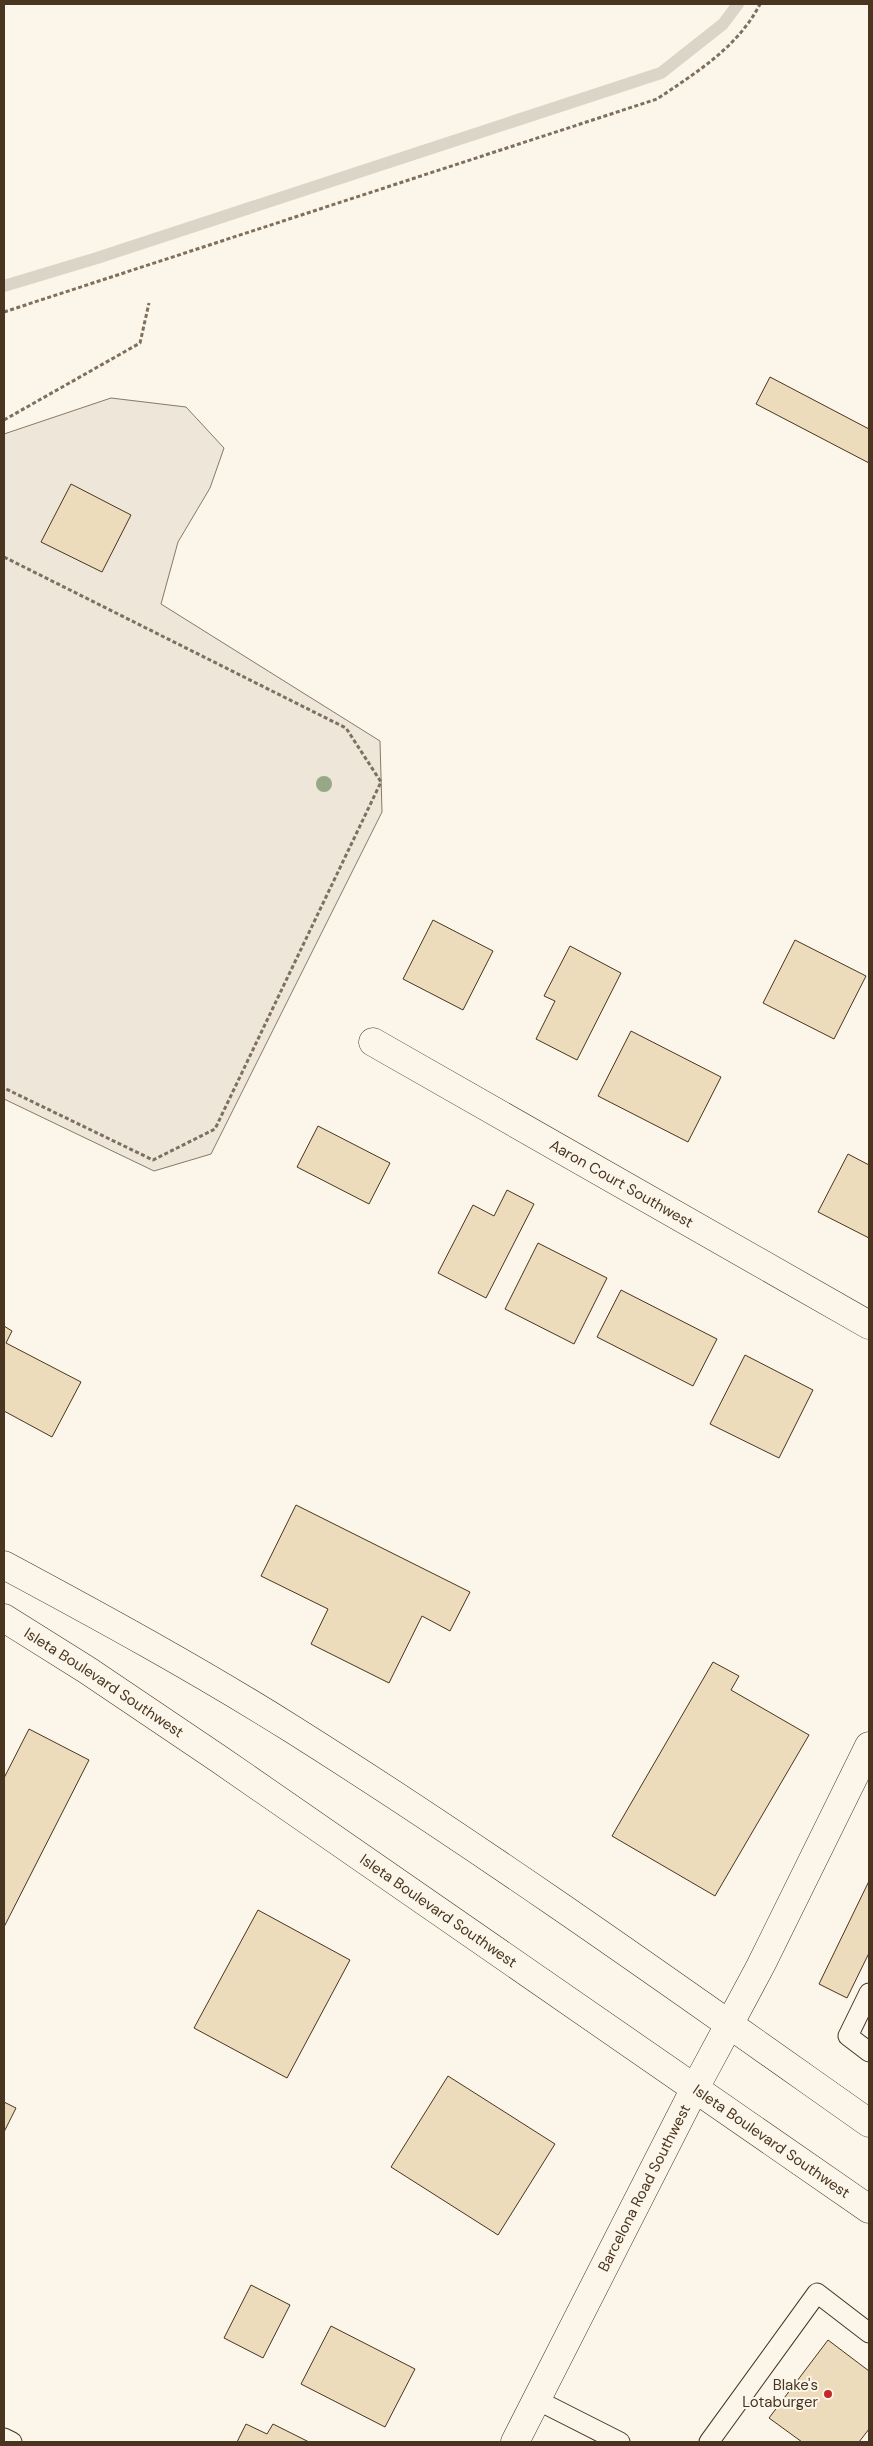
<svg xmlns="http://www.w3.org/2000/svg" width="873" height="2446" font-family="'DM Sans',sans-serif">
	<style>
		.green { fill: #ede6d9; stroke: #887966 }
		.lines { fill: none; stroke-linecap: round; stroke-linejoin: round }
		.stream { stroke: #dcd4c6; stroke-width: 12 }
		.building { fill: #ecdcbc; stroke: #4a3520 }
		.lane-casing { stroke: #4a3520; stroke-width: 21 }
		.street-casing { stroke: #4a3520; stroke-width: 29 }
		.secondary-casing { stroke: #4a3520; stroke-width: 29 }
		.path { stroke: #7f6f5c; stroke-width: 3; stroke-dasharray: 4 2.5; stroke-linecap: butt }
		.lane { stroke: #fbf6e9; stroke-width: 19 }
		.street { stroke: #fbf6e9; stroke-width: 28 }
		.secondary { stroke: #fbf6e9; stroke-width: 28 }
		.tree { fill: #96a887 }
		.poi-dot { fill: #c62828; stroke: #fbf6e9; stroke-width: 2 }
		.labels { text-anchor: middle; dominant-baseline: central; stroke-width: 4; stroke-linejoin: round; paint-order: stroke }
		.street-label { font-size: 15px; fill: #4a3520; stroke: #fbf6e9 }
		.poi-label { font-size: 15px; fill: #4a3520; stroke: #fbf6e9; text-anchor: end }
	</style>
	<rect width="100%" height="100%" fill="#fbf6e9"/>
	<path class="green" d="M111,398L186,407L224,448L210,488L178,542L161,604L380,741L382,812L211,1154L154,1171L4,1099V434Z"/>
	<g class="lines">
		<path class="stream" d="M4,286L97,258L661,73L723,24L738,4"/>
	</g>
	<g class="building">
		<path d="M770,377L869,429V463L756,404Z"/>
		<path d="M71,484L131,515L102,572L41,542Z"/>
		<path d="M433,920L493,951L463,1010L403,979Z"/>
		<path d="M795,940L866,976L834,1039L763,1003Z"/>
		<path d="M570,946L621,973L577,1060L536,1039L555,1001L544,996Z"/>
		<path d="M631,1031L721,1077L688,1142L598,1096Z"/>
		<path d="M318,1126L390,1163L369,1204L297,1167Z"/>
		<path d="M848,1154L869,1165V1238L818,1212Z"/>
		<path d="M507,1190L534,1204L486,1298L438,1273L473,1205L494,1216Z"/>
		<path d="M538,1243L607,1278L574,1344L505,1309Z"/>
		<path d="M621,1290L717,1339L693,1386L597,1337Z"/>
		<path d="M4,1326L12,1331L6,1343L81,1382L52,1437L4,1411Z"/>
		<path d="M745,1355L813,1390L779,1458L710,1424Z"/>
		<path d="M296,1505L470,1592L450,1631L422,1616L389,1683L311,1644L328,1609L261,1576Z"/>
		<path d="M713,1662L739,1676L731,1690L809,1735L715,1896L612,1836Z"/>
		<path d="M29,1729L89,1760L4,1927V1778Z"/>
		<path d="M869,1881V1953L847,1998L819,1984Z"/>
		<path d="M258,1910L350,1960L287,2078L194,2028Z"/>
		<path d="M448,2076L555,2144L498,2235L391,2167Z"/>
		<path d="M4,2102L16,2108L4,2132Z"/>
		<path d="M251,2285L290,2305L263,2358L224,2338Z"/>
		<path d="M331,2326L415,2369L385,2427L301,2384Z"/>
		<path d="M828,2340L869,2371V2429L859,2442H802L769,2418Z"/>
		<path d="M246,2424L267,2434L273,2424L309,2442H237Z"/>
	</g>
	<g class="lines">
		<defs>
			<g id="lane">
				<path d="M869,1993L848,2036L869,2052"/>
				<path d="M537,2400L620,2442"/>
				<path d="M4,2438L12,2442"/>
				<path d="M709,2442L817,2293L869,2333"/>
			</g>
			<g id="street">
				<path id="s1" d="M373,1042L869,1325"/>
				<path d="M730,2023L761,1965L869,1746"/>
			</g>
			<g id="secondary">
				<path d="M4,1565C101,1617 198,1670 292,1729C489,1853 679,1989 869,2123"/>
				<path id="s2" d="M4,1618L87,1670L219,1759L869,2209"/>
				<path id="s3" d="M515,2442L695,2088L730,2023"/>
			</g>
		</defs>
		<use href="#lane" class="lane-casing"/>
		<use href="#street" class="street-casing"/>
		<use href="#secondary" class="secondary-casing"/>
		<g class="path">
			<path d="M4,312L657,99C697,72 738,47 760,4"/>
			<path d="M4,420L140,343L149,303"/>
			<path d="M4,557L346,728L381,782L215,1129L153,1160L4,1088"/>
		</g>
		<use href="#lane" class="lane"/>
		<use href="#street" class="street"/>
		<use href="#secondary" class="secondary"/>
	</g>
	<circle class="tree" cx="324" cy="784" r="8"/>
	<circle class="poi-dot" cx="828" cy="2394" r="5"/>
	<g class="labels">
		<g class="street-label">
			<text stroke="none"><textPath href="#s1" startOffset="286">Aaron Court Southwest</textPath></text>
			<text stroke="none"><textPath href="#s2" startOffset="119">Isleta Boulevard Southwest</textPath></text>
			<text stroke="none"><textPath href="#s2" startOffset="524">Isleta Boulevard Southwest</textPath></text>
			<text stroke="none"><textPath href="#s2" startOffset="929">Isleta Boulevard Southwest</textPath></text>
			<text stroke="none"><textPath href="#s3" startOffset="285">Barcelona Road Southwest</textPath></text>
		</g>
		<g class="poi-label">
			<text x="818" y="2385">Blake's<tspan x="818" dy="17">Lotaburger</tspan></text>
		</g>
	</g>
	<rect width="873" height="2446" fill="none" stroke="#4a3520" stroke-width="10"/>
</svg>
